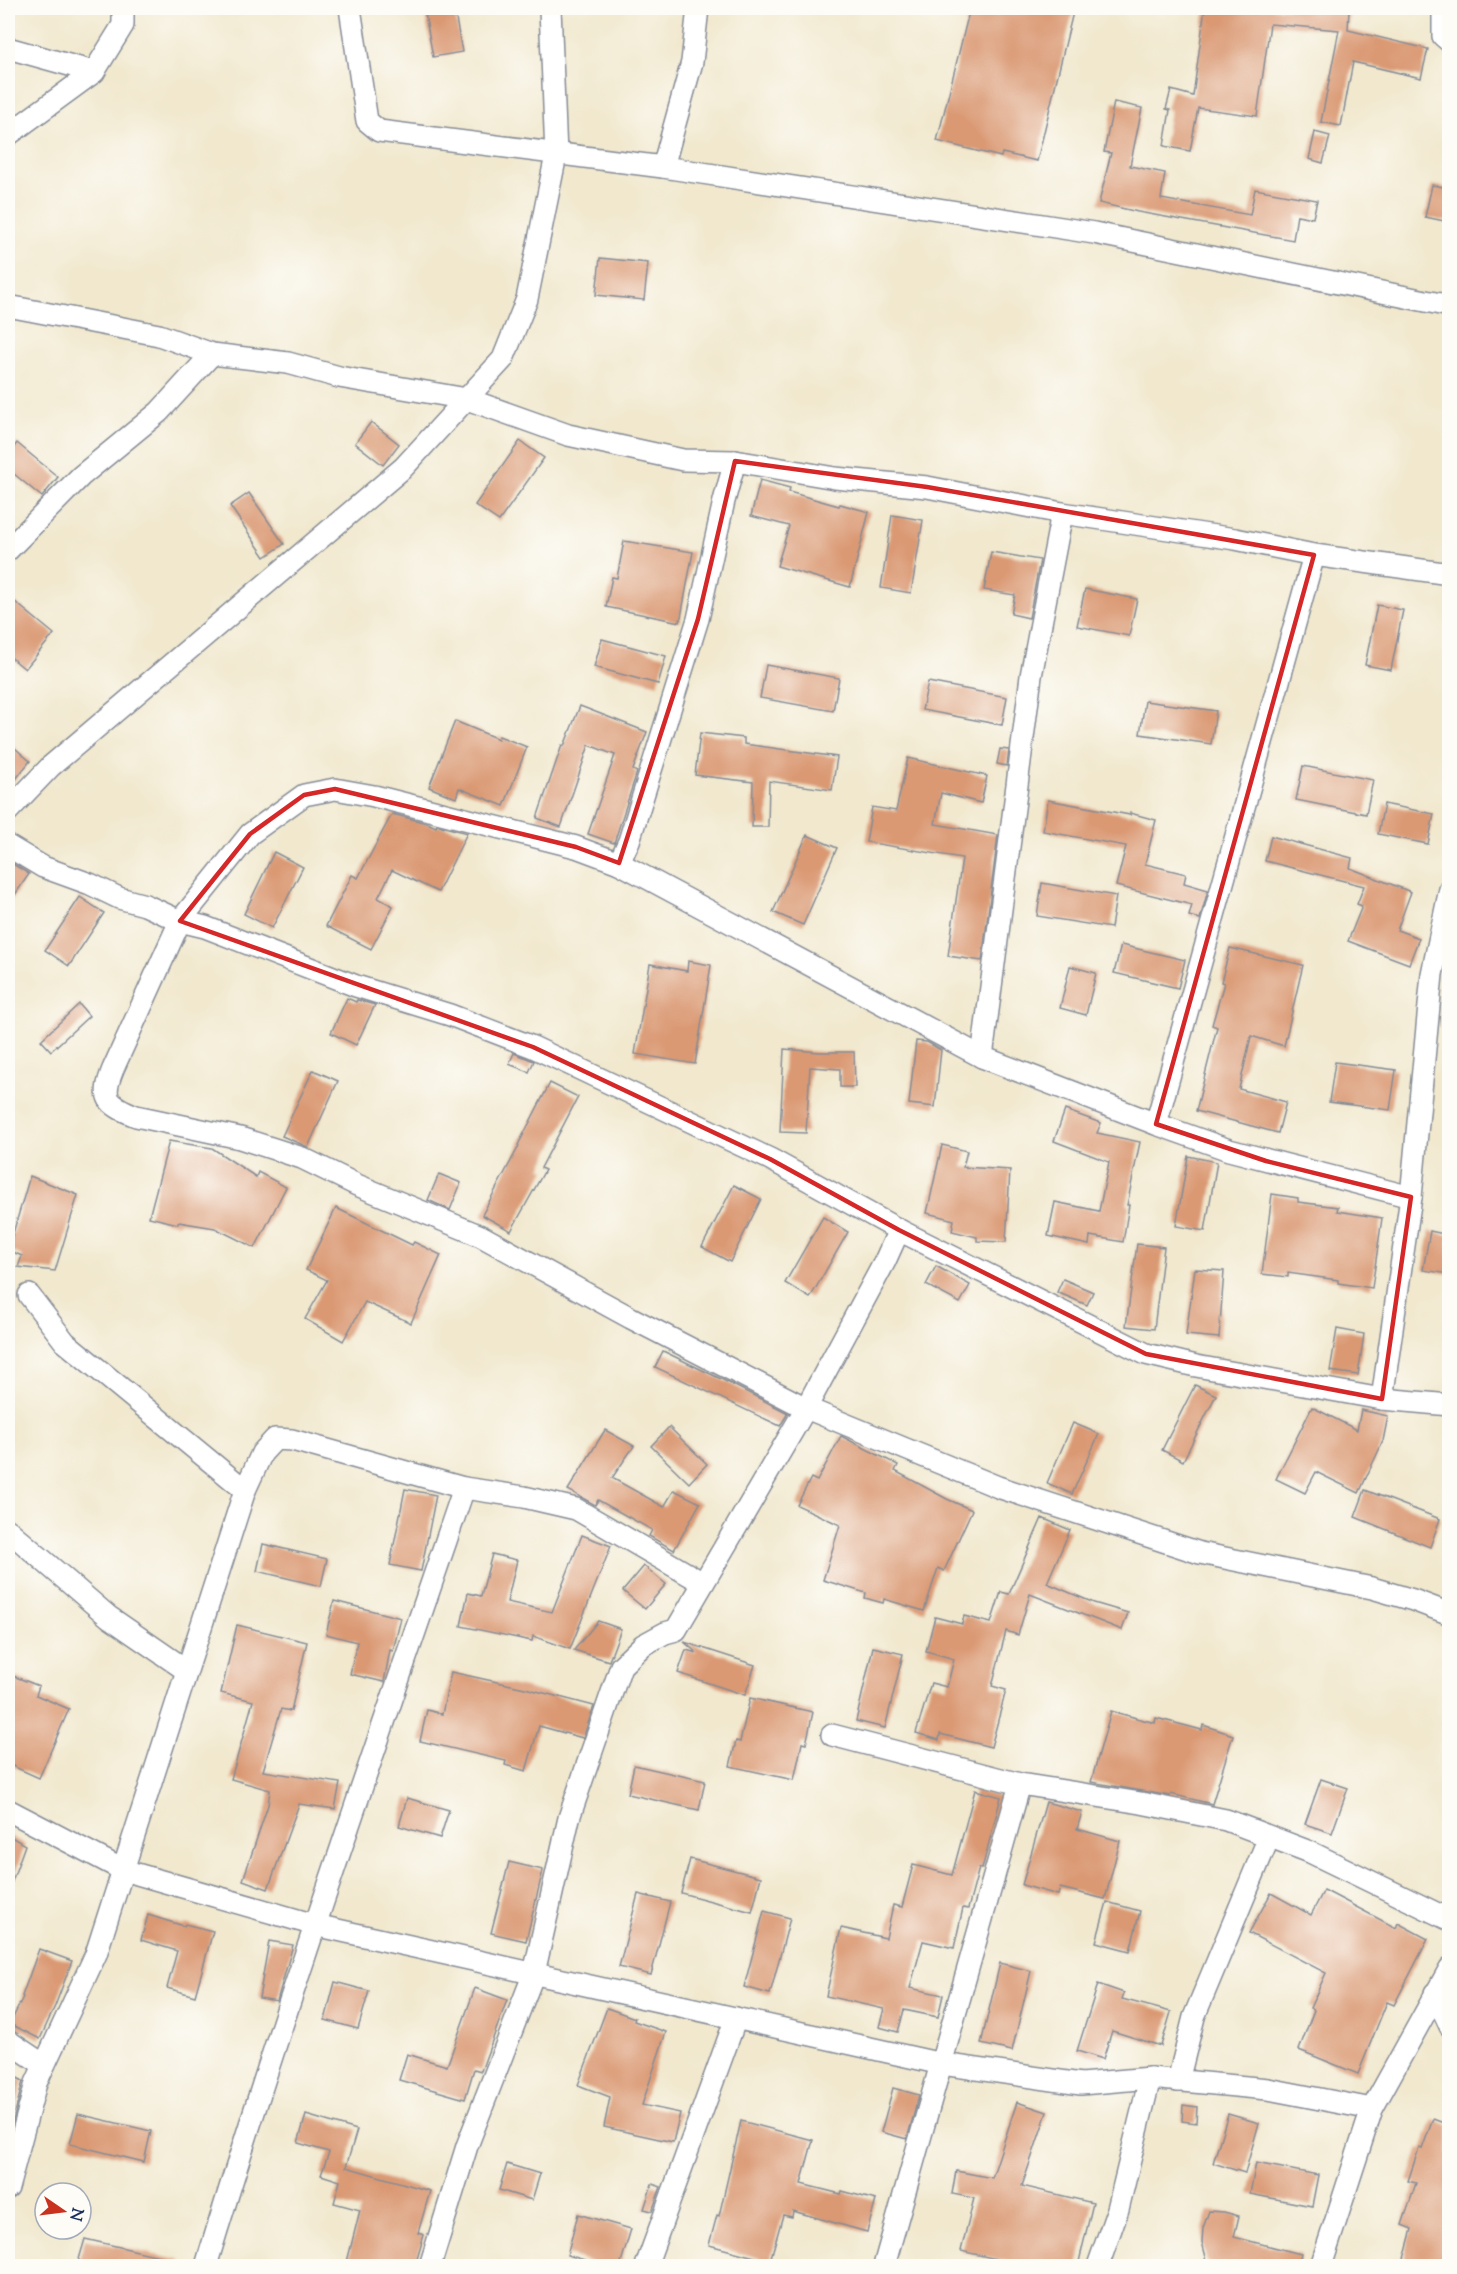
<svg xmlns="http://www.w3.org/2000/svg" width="1457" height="2274" font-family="'Sorts Mill Goudy',serif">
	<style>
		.building { fill: #da9973 }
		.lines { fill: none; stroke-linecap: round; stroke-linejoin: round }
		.minor-casing { stroke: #868c96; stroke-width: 24 }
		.minor { stroke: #fff; stroke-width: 21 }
		.marked { fill: none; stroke: #d62828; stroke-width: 4.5; stroke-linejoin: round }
	</style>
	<rect width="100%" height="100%" fill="#fdfcf7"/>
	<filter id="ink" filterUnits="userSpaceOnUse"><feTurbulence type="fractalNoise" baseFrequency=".0167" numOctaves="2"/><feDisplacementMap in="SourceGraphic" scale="12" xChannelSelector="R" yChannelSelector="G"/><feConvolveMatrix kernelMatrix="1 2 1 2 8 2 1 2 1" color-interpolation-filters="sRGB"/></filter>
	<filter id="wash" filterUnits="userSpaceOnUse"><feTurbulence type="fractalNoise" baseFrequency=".008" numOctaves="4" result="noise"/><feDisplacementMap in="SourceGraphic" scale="24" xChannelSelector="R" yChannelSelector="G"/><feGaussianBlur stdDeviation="1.35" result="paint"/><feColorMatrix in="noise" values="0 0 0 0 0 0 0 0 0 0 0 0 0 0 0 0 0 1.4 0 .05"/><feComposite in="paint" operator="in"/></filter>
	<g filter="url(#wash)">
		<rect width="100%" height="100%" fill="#f1e8ce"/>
		<g id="blocks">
			<g class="building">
				<path d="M424,8H454L462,52L433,57Z"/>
				<path d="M970,8H1074L1037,161L1002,153L1001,157L937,141Z"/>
				<path d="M1205,8H1319L1349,10L1348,30L1428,49L1421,78L1353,62L1341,126L1321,122L1339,30L1270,24L1257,116L1198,108L1190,151L1164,146L1170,110L1166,109L1171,90L1193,96Z"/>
				<path d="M1114,102L1142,108L1130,166L1165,173L1161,199L1250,215L1255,189L1317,200L1313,218L1297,215L1293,240L1138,212L1099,203L1111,153L1104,152Z"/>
				<path d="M1315,132L1330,136L1323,163L1309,159Z"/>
				<path d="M1432,185L1449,188V222L1425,217Z"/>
				<path d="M600,258L648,263L644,300L596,295Z"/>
				<path d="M371,422L399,444L383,465L355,443Z"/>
				<path d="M520,441L544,458L499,521L475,505Z"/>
				<path d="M17,443L58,477L42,497L8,469V455Z"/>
				<path d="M760,480L790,488L789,492L839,506L840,504L869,512L850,587L777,566L789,526L751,516Z"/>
				<path d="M249,493L284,544L265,557L230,506Z"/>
				<path d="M892,515L923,520L911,593L881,588Z"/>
				<path d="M624,541L693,552L680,622L606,607L612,577L617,578Z"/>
				<path d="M991,552L1040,560L1029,618L1011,614L1015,595L984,590Z"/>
				<path d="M1085,589L1137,599L1129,636L1077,626Z"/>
				<path d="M8,596L54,634L25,669L8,655Z"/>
				<path d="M1377,605L1403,610L1391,670L1365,665Z"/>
				<path d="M602,639L666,656L658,684L594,667Z"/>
				<path d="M766,665L839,678L833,711L760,698Z"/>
				<path d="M928,682L1007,697L1002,725L922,710Z"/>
				<path d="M1145,701L1216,711L1211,744L1140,734Z"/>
				<path d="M580,706L647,732L633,770L637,772L614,843L588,834L615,755L589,745L561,827L537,818L562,745L564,746Z"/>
				<path d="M455,721L498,739L499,736L527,747L504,806L459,788L456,798L429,787Z"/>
				<path d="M700,733L744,738V744L837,757L832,790L769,781L768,827H752L753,782L695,775Z"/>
				<path d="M8,742L30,761L8,789Z"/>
				<path d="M1000,749L1009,750L1007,766L997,764Z"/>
				<path d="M908,758L987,776L981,803L941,793L935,824L998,835L982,961L948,956L962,858L866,842L872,807L896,811Z"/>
				<path d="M1303,766L1373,780L1366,814L1296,800Z"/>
				<path d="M1048,800L1130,815V813L1156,820L1145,864L1186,874L1184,883L1208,890L1200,919L1189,916L1192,905L1116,886L1126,846L1043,831Z"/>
				<path d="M1384,804L1434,814L1428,844L1378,834Z"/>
				<path d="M392,814L427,823L436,827L437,825L467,833L438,892L392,870L378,898L393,906L371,949L326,926L352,875L358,878Z"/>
				<path d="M807,835L837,848L803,925L773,912Z"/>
				<path d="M1271,836L1352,858L1350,868L1411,892L1397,930L1419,938L1409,964L1348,941L1362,906L1357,904L1364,886L1265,861Z"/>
				<path d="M274,852L303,867L272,928L244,914Z"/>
				<path d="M8,861L29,874L8,905Z"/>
				<path d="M1042,883L1116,896L1111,928L1037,916Z"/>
				<path d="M80,897L104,913L69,966L45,950Z"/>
				<path d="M1121,945L1185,960L1178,988L1114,973Z"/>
				<path d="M1230,948L1303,965L1284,1046L1251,1036L1239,1089L1286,1102L1278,1133L1196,1111L1217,1027L1212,1025L1224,983L1221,982Z"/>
				<path d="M688,961L711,965L695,1064L635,1054L650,964L687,971Z"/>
				<path d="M1070,966L1096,973L1086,1015L1060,1008Z"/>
				<path d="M347,998L356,1002L357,1000L375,1005L356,1045L331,1033Z"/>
				<path d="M79,1004L89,1016L51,1051L41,1040Z"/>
				<path d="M916,1041L927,1042L941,1050L935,1107L909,1104Z"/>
				<path d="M784,1049L820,1052H854L855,1087H840V1069L810,1067L806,1133L780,1132Z"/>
				<path d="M514,1053L534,1061L529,1072L509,1064Z"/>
				<path d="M1335,1062L1396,1070L1390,1110L1329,1102Z"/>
				<path d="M313,1070L338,1081L308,1147L282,1136Z"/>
				<path d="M550,1083L578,1097L541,1168L545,1170L511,1231L482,1215L519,1146L518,1145Z"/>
				<path d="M1065,1110L1101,1123L1097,1133L1140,1142L1127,1205H1129L1123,1242L1090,1236L1089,1245L1048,1236L1055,1202L1099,1211L1109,1162L1054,1141Z"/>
				<path d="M169,1141L212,1148L256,1177L258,1172L286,1187L255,1248L215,1228L178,1222V1224L149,1217Z"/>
				<path d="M942,1145L967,1151L963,1167L1010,1170L1006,1242L977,1241V1237L952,1231L954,1220L927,1213Z"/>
				<path d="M1188,1156L1217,1162L1205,1231L1176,1226Z"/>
				<path d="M439,1174L461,1183L450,1210L428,1200Z"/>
				<path d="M30,1176L78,1195L55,1271L18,1267L22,1256L8,1250Z"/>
				<path d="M734,1185L761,1199L730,1262L702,1247Z"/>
				<path d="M1272,1194L1298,1198V1202L1338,1207L1337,1211L1382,1218L1372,1288L1338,1283V1280L1288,1273V1277L1262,1274Z"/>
				<path d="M336,1208L412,1245L414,1242L441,1255L411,1323L365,1302L343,1341L305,1319L327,1280L306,1270Z"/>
				<path d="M823,1217L848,1232L810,1298L785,1283Z"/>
				<path d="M1430,1231L1449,1235V1274L1423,1270Z"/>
				<path d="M1137,1244L1164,1247L1154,1329L1126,1326Z"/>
				<path d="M936,1266L970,1285L960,1303L926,1285Z"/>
				<path d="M1195,1269L1224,1271L1219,1338L1186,1335Z"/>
				<path d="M1063,1279L1093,1292L1087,1305L1057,1292Z"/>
				<path d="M1337,1329L1364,1334L1358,1375L1330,1371Z"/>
				<path d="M663,1351L723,1380L788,1413L780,1426L655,1367Z"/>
				<path d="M1195,1385L1216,1395L1183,1461L1162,1450Z"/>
				<path d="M1312,1407L1357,1430L1361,1410L1388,1416L1383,1441L1359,1493L1316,1472L1305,1493L1276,1479Z"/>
				<path d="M1073,1423L1099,1434L1072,1494L1047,1483Z"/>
				<path d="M669,1427L707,1464L689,1483L651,1446Z"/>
				<path d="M605,1430L634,1446L612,1478L664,1507L674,1490L700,1503L674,1550L649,1536L652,1530L598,1500L595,1505L568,1490Z"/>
				<path d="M841,1436L898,1465L895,1471L947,1499L972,1510L944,1571L938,1568L924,1611L884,1599L883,1603L865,1598L866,1593L823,1580L840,1525L797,1505L811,1478L817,1481Z"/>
				<path d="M405,1489L436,1495L421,1571L390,1565Z"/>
				<path d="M1365,1490L1440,1519L1430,1547L1355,1517Z"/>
				<path d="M1042,1518L1070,1530L1047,1583L1094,1603L1128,1613L1122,1630L1030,1594L1018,1635L1006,1631L992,1686L1006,1690L991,1747L940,1734L939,1740L916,1733L931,1683L947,1687L954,1659L926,1651L935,1617L962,1624L964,1616L991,1623L1001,1592L1009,1594Z"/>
				<path d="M582,1535L611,1546L570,1649L533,1636L532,1641L461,1626L468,1593L481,1596L492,1554L517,1560L507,1602L552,1612Z"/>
				<path d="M263,1544L327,1559L321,1586L257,1571Z"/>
				<path d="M644,1566L666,1584L645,1609L623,1591Z"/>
				<path d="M334,1601L401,1618L393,1651L390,1650L384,1682L350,1674L357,1642L326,1634Z"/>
				<path d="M598,1621L621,1629L609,1661L574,1650Z"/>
				<path d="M237,1625L307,1642L291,1711L281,1709L263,1771L340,1783L335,1809L299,1804L268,1889L243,1880L268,1805L270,1790L231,1779L253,1701L221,1693Z"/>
				<path d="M684,1642L755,1665L745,1695L678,1673L686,1650L697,1653Z"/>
				<path d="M873,1647L903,1654L885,1728L856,1721Z"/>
				<path d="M451,1672L525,1688L594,1706L583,1738L539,1726L526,1771L505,1765L506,1761L420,1741L427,1710L442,1714Z"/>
				<path d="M8,1674L39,1686L36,1695L69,1709L39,1778L8,1764Z"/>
				<path d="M750,1698L813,1712L806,1744L802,1743L794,1780L730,1766L736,1741L740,1742Z"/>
				<path d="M1111,1711L1155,1723L1156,1718L1202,1730L1203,1725L1233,1735L1212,1804L1171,1794L1170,1796L1091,1782Z"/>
				<path d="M634,1765L705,1781L699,1810L628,1794Z"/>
				<path d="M1321,1779L1348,1788L1332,1833L1305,1824Z"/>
				<path d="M975,1790L1001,1797L982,1869L979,1868L968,1909L963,1908L954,1948L923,1941L910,1988L943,1995L938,2017L904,2010L898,2032L879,2027L884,2009L826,1996L841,1928L886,1938L893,1905L902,1907L913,1865L952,1875Z"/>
				<path d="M407,1798L449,1810L440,1838L399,1826Z"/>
				<path d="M1046,1802L1082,1812L1077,1829L1120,1841L1105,1899L1060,1888L1058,1895L1022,1885Z"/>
				<path d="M8,1835L25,1845L10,1887H8Z"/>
				<path d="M690,1859L761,1877L752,1912L681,1893Z"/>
				<path d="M509,1862L543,1870L526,1941L491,1933Z"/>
				<path d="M1324,1890L1396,1928L1398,1923L1428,1939L1394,2005L1387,2002L1358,2074L1299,2050L1314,2010L1310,2008L1326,1973L1249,1933L1271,1893L1311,1915Z"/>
				<path d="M638,1894L670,1902L651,1975L619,1967Z"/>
				<path d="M1107,1902L1140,1911L1130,1951L1096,1942Z"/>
				<path d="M764,1911L790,1918L770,1994L744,1987Z"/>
				<path d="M148,1915L184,1926L185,1924L213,1931L195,1996L167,1988L177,1951L141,1940Z"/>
				<path d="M269,1941L293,1945L277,2001L259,1998Z"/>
				<path d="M39,1949L72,1961L55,2006L40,2039L10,2024L23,1997L22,1996Z"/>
				<path d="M1000,1963L1031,1971L1012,2051L981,2044Z"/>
				<path d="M335,1982L369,1991L358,2029L325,2020Z"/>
				<path d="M1098,1984L1124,1993L1122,1999L1171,2012L1161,2046L1112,2031L1103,2059L1077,2051Z"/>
				<path d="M475,1988L507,2000L481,2071L474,2069L465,2099L399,2080L407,2054L447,2066Z"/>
				<path d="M607,2008L635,2018L634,2021L666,2032L642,2105L680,2113L673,2142L604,2127L610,2097L578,2085Z"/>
				<path d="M8,2073L23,2081L13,2121L8,2132Z"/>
				<path d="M893,2088L919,2095L907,2139L881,2132Z"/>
				<path d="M1017,2102L1047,2112L1022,2186L1093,2203L1078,2266H1027L961,2251L974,2198L952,2194L956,2171L992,2178Z"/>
				<path d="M1183,2105L1197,2107L1196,2123L1182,2121Z"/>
				<path d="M78,2114L151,2131L144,2162L70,2144Z"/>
				<path d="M1228,2114L1259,2123L1245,2173L1213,2163Z"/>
				<path d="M306,2115L357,2130L346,2167L430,2191L418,2233L424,2235L415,2266H346L360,2210L334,2203L340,2181L321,2175L329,2152L298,2143Z"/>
				<path d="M1433,2119L1449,2125V2254L1446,2266H1402L1412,2229L1402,2225L1416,2183L1408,2181L1419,2148L1422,2149Z"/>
				<path d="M741,2121L813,2140L801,2184L841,2194L842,2191L876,2200L867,2232L793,2211L792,2217L783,2215L770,2261L709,2245L717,2215L719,2216Z"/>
				<path d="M1256,2163L1318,2175L1312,2206L1250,2194Z"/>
				<path d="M507,2164L540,2174L532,2200L499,2190Z"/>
				<path d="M652,2184L661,2187L652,2211L644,2209Z"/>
				<path d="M1209,2211L1224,2212L1239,2216L1234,2237L1301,2254L1298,2266H1213L1207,2261L1202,2242L1203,2228Z"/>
				<path d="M578,2214L631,2229L620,2266H606L567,2255Z"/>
				<path d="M85,2239L181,2261L180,2266H77Z"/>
			</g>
		</g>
	</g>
	<g filter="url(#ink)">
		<use href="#blocks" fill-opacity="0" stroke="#868c96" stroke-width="1.5"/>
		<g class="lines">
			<defs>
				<g id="minor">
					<path d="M350,8L367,121L379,131L663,167L1094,233L1450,306"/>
					<path d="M1443,8V36L1450,42"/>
					<path d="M8,48L94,72"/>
					<path d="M8,135L94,72L123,25V8"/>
					<path d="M663,167L692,62L698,8"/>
					<path d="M8,306L159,335L212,354L288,363L339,377L467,399L568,435L683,460L735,461L724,501L698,619L629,841L619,863L576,847L374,796L335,789L304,795L250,834L180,921L113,1069C101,1099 107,1104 136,1116L240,1138L302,1158L357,1185L481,1236L631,1318L806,1408L998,1487L1200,1553L1372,1588L1413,1600L1450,1614"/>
					<path d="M735,461L835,478L927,487L1062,513L1235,539L1314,555L1450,574"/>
					<path d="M8,550L81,476L159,412L212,354"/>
					<path d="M8,811L51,766L403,468L503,359L527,299L556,155L550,8"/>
					<path d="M8,846L43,867L90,884L119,898L145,905L180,921L205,927L356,986L450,1015L533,1047L770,1159L899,1230"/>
					<path d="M619,863L982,1057L1156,1124L1229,1150L1411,1197"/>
					<path d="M982,1057L1031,676L1062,513"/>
					<path d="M1156,1124L1314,555"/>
					<path d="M29,1295L65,1342L245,1490"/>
					<path d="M1382,1399L1411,1197L1432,974L1450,889"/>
					<path d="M8,1530L109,1617L186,1670"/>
					<path d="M832,1735L1020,1784L884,2266"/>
					<path d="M1020,1784L1141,1803L1226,1820L1310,1852L1450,1920"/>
					<path d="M8,1810L123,1870L315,1925L942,2064L1081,2084L1150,2078L1268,2089L1372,2109"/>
					<path d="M1435,1993L1450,2026"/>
					<path d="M8,2041L44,2065"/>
					<path d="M1178,2081L1194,2017L1269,1837"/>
					<path d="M8,2188L36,2083L96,1954L245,1490L262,1453L275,1439L292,1440L464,1488L524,1497L576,1509L703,1583"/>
					<path d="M206,2266C285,2005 376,1747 464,1488"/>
					<path d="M430,2266L467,2146L534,1973L569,1818L621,1666L643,1645L665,1633L676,1630L806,1408L885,1261L899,1230L1146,1354L1196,1366L1382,1399L1450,1405"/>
					<path d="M646,2266L736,2018"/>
					<path d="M1098,2266L1118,2209L1150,2078"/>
					<path d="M1321,2266L1372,2109L1450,1968"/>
				</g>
			</defs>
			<use href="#minor" class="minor-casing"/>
			<use href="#minor" class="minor"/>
		</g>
	</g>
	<path class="marked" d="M735,461L927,487L1314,555L1156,1124L1266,1161L1411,1197L1382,1399L1146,1354L899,1230L770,1159L533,1047L180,921L250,834L304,795L335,789L576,847L619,863L698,619Z"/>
	<rect width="1457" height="2274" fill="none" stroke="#fdfcf7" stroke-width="30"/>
	<g transform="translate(63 2211) rotate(104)"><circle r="28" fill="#fdfcf7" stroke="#a3aaba" stroke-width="1.5"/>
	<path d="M0-4.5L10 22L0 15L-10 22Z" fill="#c8321e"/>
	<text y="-9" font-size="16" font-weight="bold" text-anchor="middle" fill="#1b2f5e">N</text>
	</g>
</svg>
